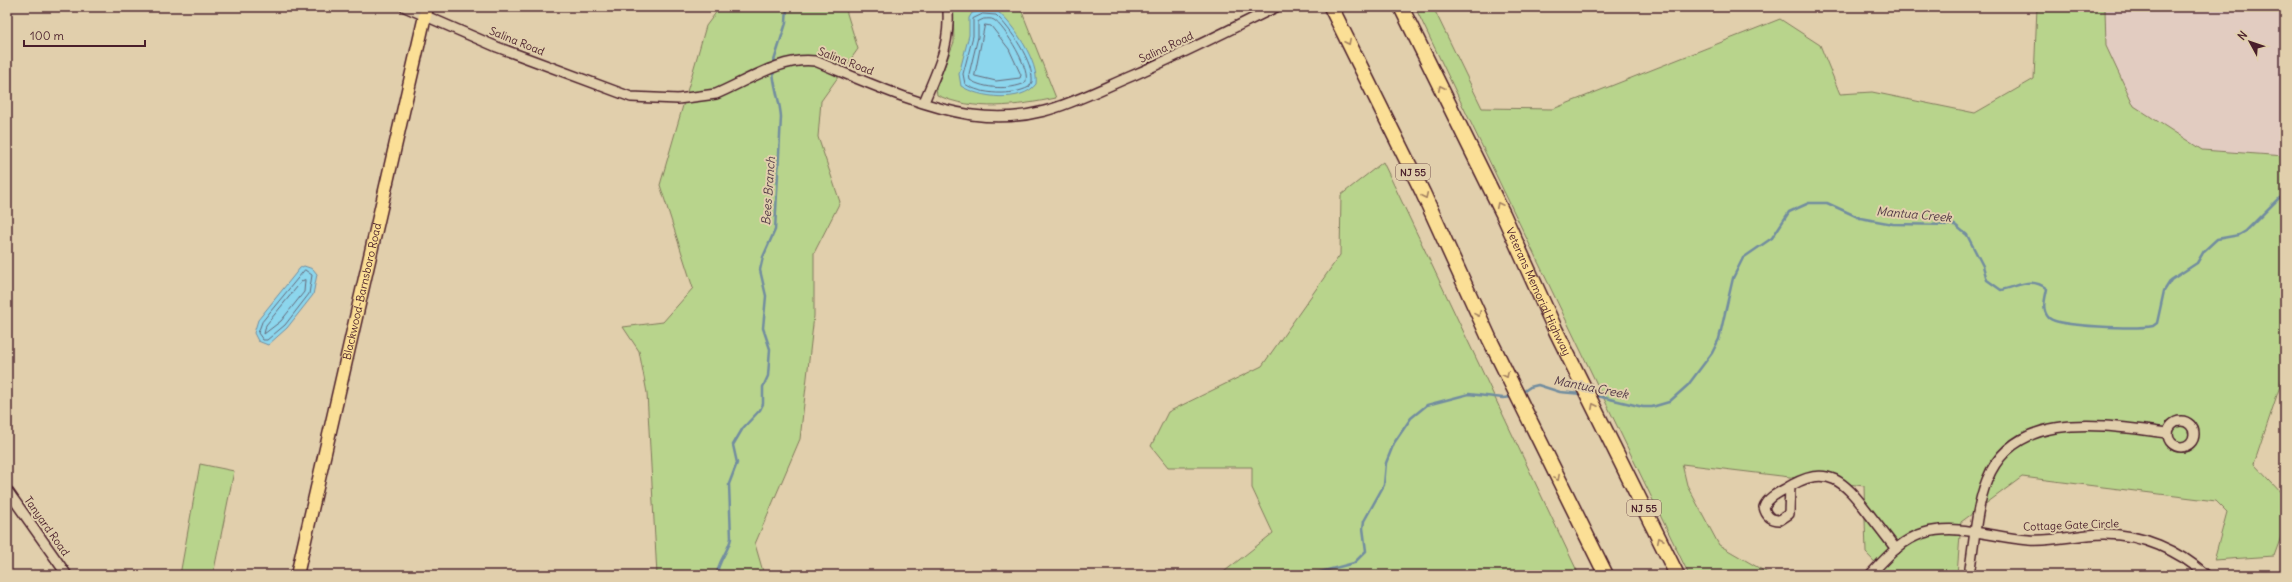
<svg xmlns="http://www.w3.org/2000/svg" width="2292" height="582" font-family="Delius,sans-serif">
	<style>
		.built { fill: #e2ccc1 }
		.green { fill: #b8d48c; stroke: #817a5c }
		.water { fill: #8cd6ed; stroke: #728d9f }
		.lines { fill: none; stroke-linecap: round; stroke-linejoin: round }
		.shore { stroke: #646879; stroke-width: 1 }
		.stream { stroke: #728d9f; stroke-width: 2.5 }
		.minor-casing { stroke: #4a1f2b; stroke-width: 12 }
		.major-casing { stroke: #4a1f2b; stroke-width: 15 }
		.highway-casing { stroke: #4a1f2b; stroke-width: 17 }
		.minor { stroke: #e1cfac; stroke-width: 9 }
		.major { stroke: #fbdf96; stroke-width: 12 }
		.highway { stroke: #fbdf96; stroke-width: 14 }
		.oneway { stroke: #a27f60 }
		.labels { text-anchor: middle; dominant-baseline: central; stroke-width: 4; stroke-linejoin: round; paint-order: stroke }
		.shield { fill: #e1cfac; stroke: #775452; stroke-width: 1 }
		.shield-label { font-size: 10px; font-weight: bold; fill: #4a1f2b }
		.street-label { font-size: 11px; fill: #4a1f2b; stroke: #e1cfac }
		.water-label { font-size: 12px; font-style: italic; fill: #543a48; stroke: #e1cfac }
	</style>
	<rect width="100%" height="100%" fill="#e1cfac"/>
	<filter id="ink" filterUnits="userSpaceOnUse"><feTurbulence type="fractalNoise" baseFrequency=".025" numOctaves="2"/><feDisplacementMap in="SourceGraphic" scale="8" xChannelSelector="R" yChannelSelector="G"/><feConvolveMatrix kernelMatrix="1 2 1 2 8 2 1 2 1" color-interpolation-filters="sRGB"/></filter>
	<g filter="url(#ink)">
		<path class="built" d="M2108,7H2285V156L2201,150L2134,106L2106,46L2105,8Z"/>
		<g class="green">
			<path d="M720,7H845L858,49L821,101L818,137L840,202L814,253V316L800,439L755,544L764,575H657L647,393L639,351L623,327L663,322L693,288L660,185L706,26Z"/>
			<path d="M953,7H1020L1056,98C1017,106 974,112 937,95L936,88L954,42Z"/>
			<path d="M1415,7H1433L1482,108L1553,109L1780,19L1820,45L1840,94L1872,92L1975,113L2034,79L2037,7H2108L2105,8L2106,46L2134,106L2202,150L2285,156V371L2254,464L2285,497V526L2274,556L2214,560L2227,512L2216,501L2022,477L1961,522L1957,575H1887L1866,553L1864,486L1682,464L1687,485L1719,545L1771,575H1689Z"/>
			<path d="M1383,162L1579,575H1220L1273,533L1252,488V467H1168L1151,446L1168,412L1262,366L1340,255L1341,195Z"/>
			<path d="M200,464L234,471L213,575H180Z"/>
		</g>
		<g class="water">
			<path d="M983,10L997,11C1014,25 1039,62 1036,84C1022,103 979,98 961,86L959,74L969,35V18L972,13Z"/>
			<path d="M304,266L313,269L317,274L313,295L287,328L268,345L258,341L254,333L258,320L300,268Z"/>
		</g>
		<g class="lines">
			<g class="shore">
				<path d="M983,14L996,15C1010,28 1034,62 1032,82L1029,87C1012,96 981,95 965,84L963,74L973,36V19Z"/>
				<path d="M984,19C987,19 991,18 994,20C1004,26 1033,72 1025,83C1010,90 984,89 970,80L969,74L978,37V22Z"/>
				<path d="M985,25L991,26L1009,49L1021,75L1020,78L996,81L975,76Z"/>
				<path d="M305,270L312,275L309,294L285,325L267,340H263L258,333L262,322Z"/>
				<path d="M305,280L304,292L281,321L264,334L266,325L302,281Z"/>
			</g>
			<g class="stream">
				<path d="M773,64L786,23L787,7"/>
				<path d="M1520,394L1530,387L1538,385L1560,392L1582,394"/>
				<path d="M1593,395L1643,407H1652L1669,402L1688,385L1712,353L1719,339L1733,278L1743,258L1772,238L1789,212L1809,203H1827L1860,218L1893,224L1955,225L1967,235L1983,266L1987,280L2001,290C2018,287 2031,276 2047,289C2045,299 2041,310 2049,318C2059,327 2138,329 2153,326L2157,323L2164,291L2171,280L2197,263L2204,251L2217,239L2239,235L2246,231L2278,199L2285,195"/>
				<path d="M717,575C717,562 729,551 731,538L729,484L737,463L733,445L743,428L760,410L763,404V387L768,376L770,349L763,328L766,296L760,270L763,257L775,230L781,117C780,100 773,85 773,69"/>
				<path d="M1309,575L1354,563L1366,551L1363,528L1364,521L1384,485L1386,463L1394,443L1411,418L1427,405L1469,394L1503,398L1512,397"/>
			</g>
			<defs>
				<g id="minor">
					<path d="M405,7L497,47L631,97L678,99L716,94C747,81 781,57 815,61C864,81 920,107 972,115C1039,124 1077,99 1134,75C1182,54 1229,30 1276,7"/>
					<path d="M924,102C939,66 950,47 948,7"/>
					<circle cx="2181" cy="434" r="13"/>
					<path d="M1790,486L1789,514L1780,520C1770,520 1766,516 1764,507C1768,496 1783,491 1792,485C1828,464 1845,483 1866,510C1876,523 1886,536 1896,549"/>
					<path d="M7,490L67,575"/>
					<path d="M1870,575C1885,559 1902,539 1924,533C1959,523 1994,538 2029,540C2054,542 2079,534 2104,534C2141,534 2179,550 2206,575"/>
					<path d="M1969,575C1974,545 1976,507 1987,480C2016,407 2108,426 2168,433"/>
				</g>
				<g id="major">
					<path id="s1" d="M297,575L427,7"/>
				</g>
				<g id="highway">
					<path d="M1331,7L1423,193L1490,340L1606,575"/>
					<path id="s2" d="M1401,7L1503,214L1555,329L1677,575"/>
				</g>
			</defs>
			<use href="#minor" class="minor-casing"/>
			<use href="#major" class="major-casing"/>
			<use href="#highway" class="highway-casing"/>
			<use href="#minor" class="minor"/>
			<use href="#major" class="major"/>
			<use href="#highway" class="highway"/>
		</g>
		<defs><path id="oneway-chevron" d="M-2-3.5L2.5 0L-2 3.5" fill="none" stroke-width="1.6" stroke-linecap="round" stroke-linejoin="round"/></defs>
		<g class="oneway">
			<use href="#oneway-chevron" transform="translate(1348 42) rotate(63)"/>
			<use href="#oneway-chevron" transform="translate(1441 88) rotate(-116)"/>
			<use href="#oneway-chevron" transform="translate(1425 196) rotate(65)"/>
			<use href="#oneway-chevron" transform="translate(1499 205) rotate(-116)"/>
			<use href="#oneway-chevron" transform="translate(1478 314) rotate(66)"/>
			<use href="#oneway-chevron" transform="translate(1506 375) rotate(64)"/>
			<use href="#oneway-chevron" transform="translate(1594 406) rotate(-117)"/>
			<use href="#oneway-chevron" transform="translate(1557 478) rotate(62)"/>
			<use href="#oneway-chevron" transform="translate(1660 540) rotate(-116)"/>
		</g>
	</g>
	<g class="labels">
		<g class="shield">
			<rect x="1396" y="164" width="34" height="16" rx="3"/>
			<rect x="1627" y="500" width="34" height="16" rx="3"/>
		</g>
		<g class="shield-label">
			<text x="1413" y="172">NJ 55</text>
			<text x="1644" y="508">NJ 55</text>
		</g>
		<g class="street-label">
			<text transform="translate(517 41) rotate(22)">Salina Road</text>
			<text transform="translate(1166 47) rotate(-25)">Salina Road</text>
			<text transform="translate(846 61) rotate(21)">Salina Road</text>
			<text stroke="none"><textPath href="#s1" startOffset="291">Blackwood-Barnsboro Road</textPath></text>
			<text stroke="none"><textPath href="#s2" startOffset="316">Veterans Memorial Highway</textPath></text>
			<text transform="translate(2071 525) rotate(-2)">Cottage Gate Circle</text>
			<text transform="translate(47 526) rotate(55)">Tanyard Road</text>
		</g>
		<g class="water-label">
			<text transform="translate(768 191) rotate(-86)">Bees Branch</text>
			<text transform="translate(1914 214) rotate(5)">Mantua Creek</text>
			<text transform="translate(1591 387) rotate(11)">Mantua Creek</text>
		</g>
	</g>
	<rect width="2292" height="582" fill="none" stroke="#e1cfac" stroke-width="24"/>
	<rect x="12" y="12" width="2268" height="558" fill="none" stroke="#4a1f2b" stroke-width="1.5" filter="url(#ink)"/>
	<g transform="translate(2250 42) rotate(310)" stroke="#e1cfac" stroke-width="3" paint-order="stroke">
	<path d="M0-3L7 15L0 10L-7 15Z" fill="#4a1f2b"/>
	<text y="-6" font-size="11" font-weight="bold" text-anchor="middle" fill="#4a1f2b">N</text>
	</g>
	<path d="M24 40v6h121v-6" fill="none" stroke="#4a1f2b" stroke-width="2"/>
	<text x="30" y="40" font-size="12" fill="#4a1f2b" stroke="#e1cfac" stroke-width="3" paint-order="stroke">100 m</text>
</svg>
